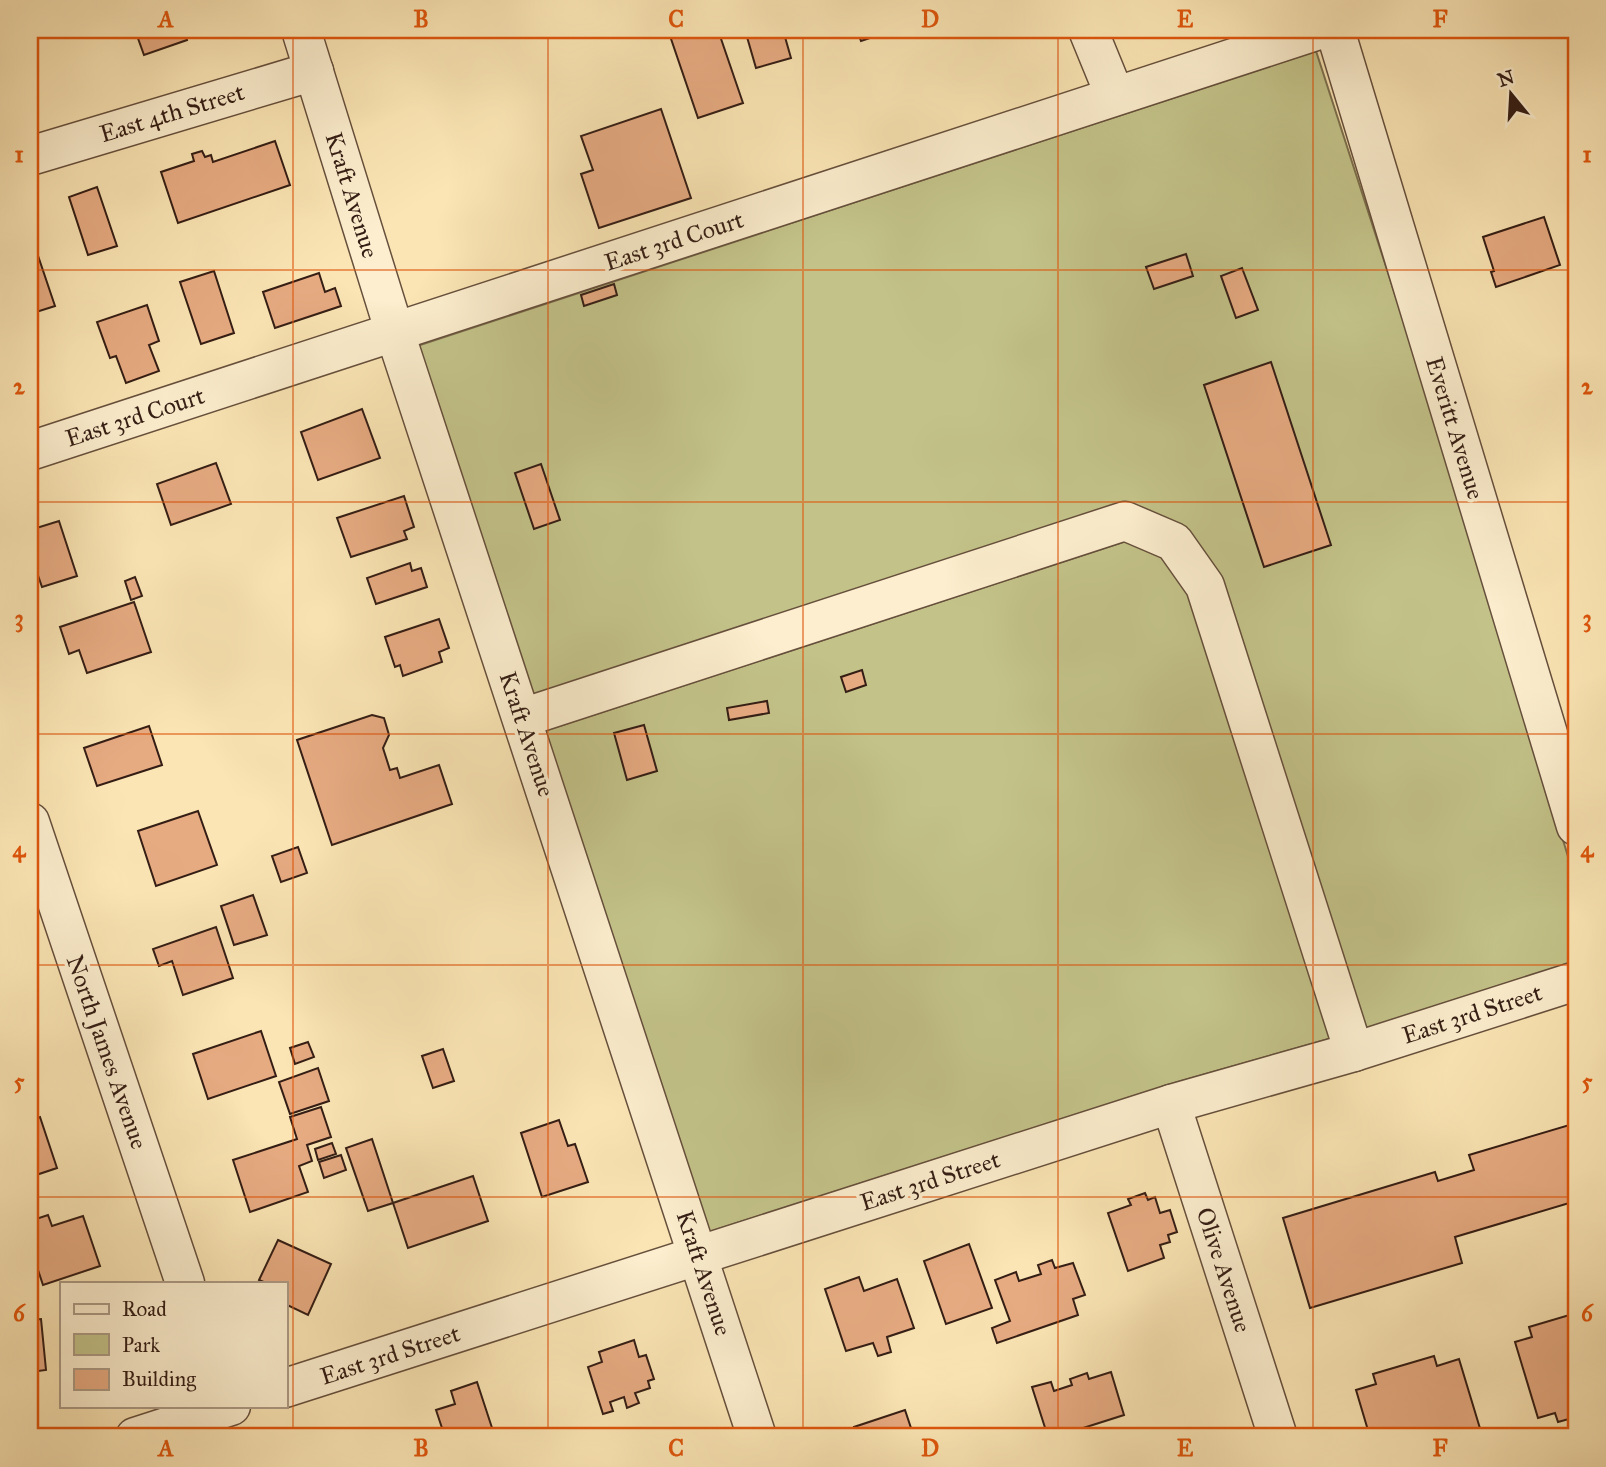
<svg xmlns="http://www.w3.org/2000/svg" width="1606" height="1467" font-family="'IM FELL Great Primer',serif">
	<style>
		.green { fill: #c3c389; stroke: #7c704e; stroke-width: 2 }
		.building { fill: #e7ab82; stroke: #341d14; stroke-width: 2 }
		.lines { fill: none; stroke-linecap: round; stroke-linejoin: round }
		.minor-casing { stroke: #664f3c; stroke-width: 41 }
		.minor { stroke: #fceece; stroke-width: 38 }
		.grid { fill: none; stroke: #df560c; stroke-width: 2; stroke-opacity: 0.55 }
		.labels { text-anchor: middle; dominant-baseline: central; stroke-width: 7; stroke-linejoin: round; paint-order: stroke }
		.street-label { font-size: 24px; fill: #341d14; stroke: #fceece }
		.neatline { fill: none; stroke: #df560c; stroke-width: 2.5 }
		.grid-label { font-size: 23px; text-anchor: middle; font-weight: bold; fill: #df560c }
	</style>
	<rect width="100%" height="100%" fill="#fbe5b4"/>
	<filter id="stains"><feTurbulence type="fractalNoise" baseFrequency=".00286" numOctaves="4"/><feColorMatrix values="0 0 0 0 .2 0 0 0 0 .09 0 0 0 0 .02 0 0 0 .5 -.17"/></filter>
	<radialGradient id="worn" r=".72"><stop offset=".6" stop-color="#630" stop-opacity="0"/><stop offset="1" stop-color="#630" stop-opacity=".3"/></radialGradient>
	<g class="green">
		<path d="M1316,51L1440,433L1576,883V961L1364,1029L1179,525L532,695L417,346Z"/>
		<path d="M1126,541L1165,558L1191,594L1332,1038L1181,1081L709,1232L544,731Z"/>
	</g>
	<g class="building">
		<path d="M135,30H184L187,40L144,55Z"/>
		<path d="M668,30H718L743,103L698,118Z"/>
		<path d="M745,30H783L791,58L756,68Z"/>
		<path d="M857,30H894L861,41Z"/>
		<path d="M661,109L691,198L599,228L581,174L593,170L581,136Z"/>
		<path d="M275,141L290,185L178,223L161,172L194,161L192,154L202,151L205,157L211,155L213,162Z"/>
		<path d="M97,187L117,246L88,255L69,197Z"/>
		<path d="M1544,217L1560,265L1496,287L1491,272L1494,271L1483,237Z"/>
		<path d="M30,232L55,306L30,314Z"/>
		<path d="M1186,254L1193,276L1154,289L1146,267Z"/>
		<path d="M1242,268L1258,310L1236,318L1221,276Z"/>
		<path d="M214,271L234,333L201,344L180,282Z"/>
		<path d="M319,273L325,292L335,288L341,306L275,328L263,292Z"/>
		<path d="M614,284L617,295L584,306L581,295Z"/>
		<path d="M147,305L159,341L149,345L159,371L126,383L116,356L110,358L97,322Z"/>
		<path d="M1271,362L1331,545L1264,567L1204,385Z"/>
		<path d="M362,409L380,458L318,480L301,432Z"/>
		<path d="M216,463L231,504L171,525L157,484Z"/>
		<path d="M541,464L560,520L534,529L515,473Z"/>
		<path d="M404,496L414,527L404,531L407,539L351,557L337,518Z"/>
		<path d="M59,521L77,576L42,587L30,552V530Z"/>
		<path d="M410,563L412,571L421,568L427,587L376,604L367,578Z"/>
		<path d="M135,577L142,596L131,600L125,581Z"/>
		<path d="M134,602L151,652L87,673L79,650L69,654L60,627Z"/>
		<path d="M439,619L449,648L439,652L442,662L403,676L400,665L395,667L385,637Z"/>
		<path d="M862,670L866,685L846,692L841,677Z"/>
		<path d="M767,701L769,713L729,720L727,708Z"/>
		<path d="M372,715L384,718L389,735L383,748L390,770L397,768L400,778L439,765L452,804L332,845L297,740Z"/>
		<path d="M644,725L657,771L627,780L614,733Z"/>
		<path d="M149,726L162,765L97,786L84,748Z"/>
		<path d="M198,811L217,865L156,886L138,831Z"/>
		<path d="M298,847L307,873L281,882L272,856Z"/>
		<path d="M253,895L267,935L234,945L221,906Z"/>
		<path d="M216,927L233,978L183,995L172,961L159,966L153,949Z"/>
		<path d="M261,1031L276,1076L208,1099L193,1054Z"/>
		<path d="M308,1042L314,1057L295,1064L290,1048Z"/>
		<path d="M443,1049L454,1081L433,1088L422,1056Z"/>
		<path d="M318,1068L329,1101L290,1114L279,1082Z"/>
		<path d="M321,1107L331,1137L307,1145L312,1161L299,1166L308,1192L250,1212L233,1160L297,1139L290,1117Z"/>
		<path d="M40,1117L57,1168L30,1177V1121Z"/>
		<path d="M559,1120L568,1146L575,1144L588,1182L542,1197L521,1133Z"/>
		<path d="M1576,1123V1201L1455,1237L1462,1263L1310,1308L1283,1218L1435,1172L1438,1181L1474,1170L1469,1155Z"/>
		<path d="M372,1139L393,1203L368,1211L346,1148Z"/>
		<path d="M332,1143L336,1154L318,1160L315,1149Z"/>
		<path d="M341,1155L346,1170L324,1178L319,1162Z"/>
		<path d="M473,1176L488,1221L408,1248L393,1203Z"/>
		<path d="M1145,1193L1148,1200L1155,1197L1160,1213L1170,1210L1177,1232L1168,1235L1170,1242L1160,1245L1164,1258L1128,1271L1108,1213L1131,1205L1128,1199Z"/>
		<path d="M48,1215L52,1226L83,1216L100,1266L43,1285L30,1246V1221Z"/>
		<path d="M278,1240L331,1264L308,1315L285,1304L287,1293L285,1292V1283H266L259,1280Z"/>
		<path d="M969,1244L992,1308L946,1324L924,1261Z"/>
		<path d="M1052,1260L1055,1268L1073,1263L1085,1295L1073,1299L1078,1315L997,1343L992,1328L1010,1321L995,1280L1016,1272L1019,1281L1041,1274L1038,1265Z"/>
		<path d="M859,1277L864,1291L897,1279L914,1328L887,1337L891,1352L878,1356L873,1343L846,1351L825,1289Z"/>
		<path d="M1576,1313V1417L1558,1422L1555,1413L1538,1418L1515,1342L1532,1337L1529,1327Z"/>
		<path d="M41,1319L46,1370L30,1372V1320Z"/>
		<path d="M634,1340L639,1357L646,1355L654,1379L648,1381L650,1388L635,1393L639,1403L627,1408L624,1397L610,1402L613,1411L603,1414L588,1367L602,1362L599,1352Z"/>
		<path d="M1434,1356L1437,1366L1459,1359L1482,1435L1476,1437H1370L1356,1390L1376,1384L1373,1374Z"/>
		<path d="M1111,1372L1124,1415L1055,1437H1048L1032,1387L1051,1382L1054,1391L1072,1385L1070,1379L1087,1373L1089,1379Z"/>
		<path d="M477,1382L495,1437H454L452,1434L445,1437L436,1410L455,1404L451,1391Z"/>
		<path d="M905,1410L914,1437H857L854,1427Z"/>
	</g>
	<g class="lines">
		<defs>
			<g id="minor">
				<path d="M301,30L395,333L757,1437"/>
				<path d="M1088,30L1115,96"/>
				<path d="M1335,30L1576,826"/>
				<path d="M30,156L314,71"/>
				<path d="M30,451L1319,30"/>
				<path d="M522,718L1125,521L1174,542L1205,586L1354,1052"/>
				<path d="M30,822L185,1283"/>
				<path d="M1171,1104L1278,1437"/>
				<path d="M285,1388L1171,1104L1354,1052L1576,981"/>
				<path d="M135,1437L231,1406"/>
			</g>
		</defs>
		<use href="#minor" class="minor-casing"/>
		<use href="#minor" class="minor"/>
	</g>
	<path class="grid" d="M293,30V1437M548,30V1437M803,30V1437M1058,30V1437M1313,30V1437M30,270H1576M30,502H1576M30,734H1576M30,965H1576M30,1197H1576"/>
	<g class="labels">
		<g class="street-label">
			<text transform="translate(172 113) rotate(-17)">East 4th Street</text>
			<text transform="translate(352 195) rotate(73)">Kraft Avenue</text>
			<text transform="translate(674 241) rotate(-18)">East 3rd Court</text>
			<text transform="translate(135 417) rotate(-18)">East 3rd Court</text>
			<text transform="translate(1455 428) rotate(73)">Everitt Avenue</text>
			<text transform="translate(527 734) rotate(72)">Kraft Avenue</text>
			<text transform="translate(1472 1014) rotate(-18)">East 3rd Street</text>
			<text transform="translate(107 1052) rotate(71)">North James Avenue</text>
			<text transform="translate(930 1181) rotate(-18)">East 3rd Street</text>
			<text transform="translate(1224 1270) rotate(72)">Olive Avenue</text>
			<text transform="translate(704 1273) rotate(72)">Kraft Avenue</text>
			<text transform="translate(390 1355) rotate(-18)">East 3rd Street</text>
		</g>
	</g>
	<rect width="1606" height="1467" fill="none" stroke="#fbe5b4" stroke-width="77"/>
	<rect x="60" y="1282" width="228" height="126" fill="#fceece" stroke="#ac9a84" stroke-width="2"/>
	<rect x="74" y="1304" width="35" height="10" fill="#fceece" stroke="#ac9a84" stroke-width="2"/>
	<text x="122" y="1316" font-size="21" fill="#341d14">Road</text>
	<rect x="74" y="1334" width="35" height="21" fill="#c3c389" stroke="#ac9a84" stroke-width="2"/>
	<text x="122" y="1352" font-size="21" fill="#341d14">Park</text>
	<rect x="74" y="1369" width="35" height="21" fill="#e7ab82" stroke="#ac9a84" stroke-width="2"/>
	<text x="122" y="1386" font-size="21" fill="#341d14">Building</text>
	<g transform="translate(1511 94) rotate(342)" stroke="#fceece" stroke-width="5" paint-order="stroke">
	<path d="M0-5L12 26L0 18L-12 26Z" fill="#341d14"/>
	<text y="-10" font-size="19" font-weight="bold" text-anchor="middle" fill="#341d14">N</text>
	</g>
	<rect x="38" y="38" width="1530" height="1390" class="neatline"/>
	<g class="grid-label">
		<text x="166" y="27">A</text>
		<text x="421" y="27">B</text>
		<text x="676" y="27">C</text>
		<text x="930" y="27">D</text>
		<text x="1185" y="27">E</text>
		<text x="1440" y="27">F</text>
		<text x="19" y="162">1</text>
		<text x="1587" y="162">1</text>
		<text x="19" y="394">2</text>
		<text x="1587" y="394">2</text>
		<text x="19" y="626">3</text>
		<text x="1587" y="626">3</text>
		<text x="19" y="857">4</text>
		<text x="1587" y="857">4</text>
		<text x="19" y="1089">5</text>
		<text x="1587" y="1089">5</text>
		<text x="19" y="1321">6</text>
		<text x="1587" y="1321">6</text>
		<text x="166" y="1456">A</text>
		<text x="421" y="1456">B</text>
		<text x="676" y="1456">C</text>
		<text x="930" y="1456">D</text>
		<text x="1185" y="1456">E</text>
		<text x="1440" y="1456">F</text>
	</g>
	<rect width="100%" height="100%" filter="url(#stains)"/>
	<rect width="100%" height="100%" fill="url(#worn)"/>
</svg>
